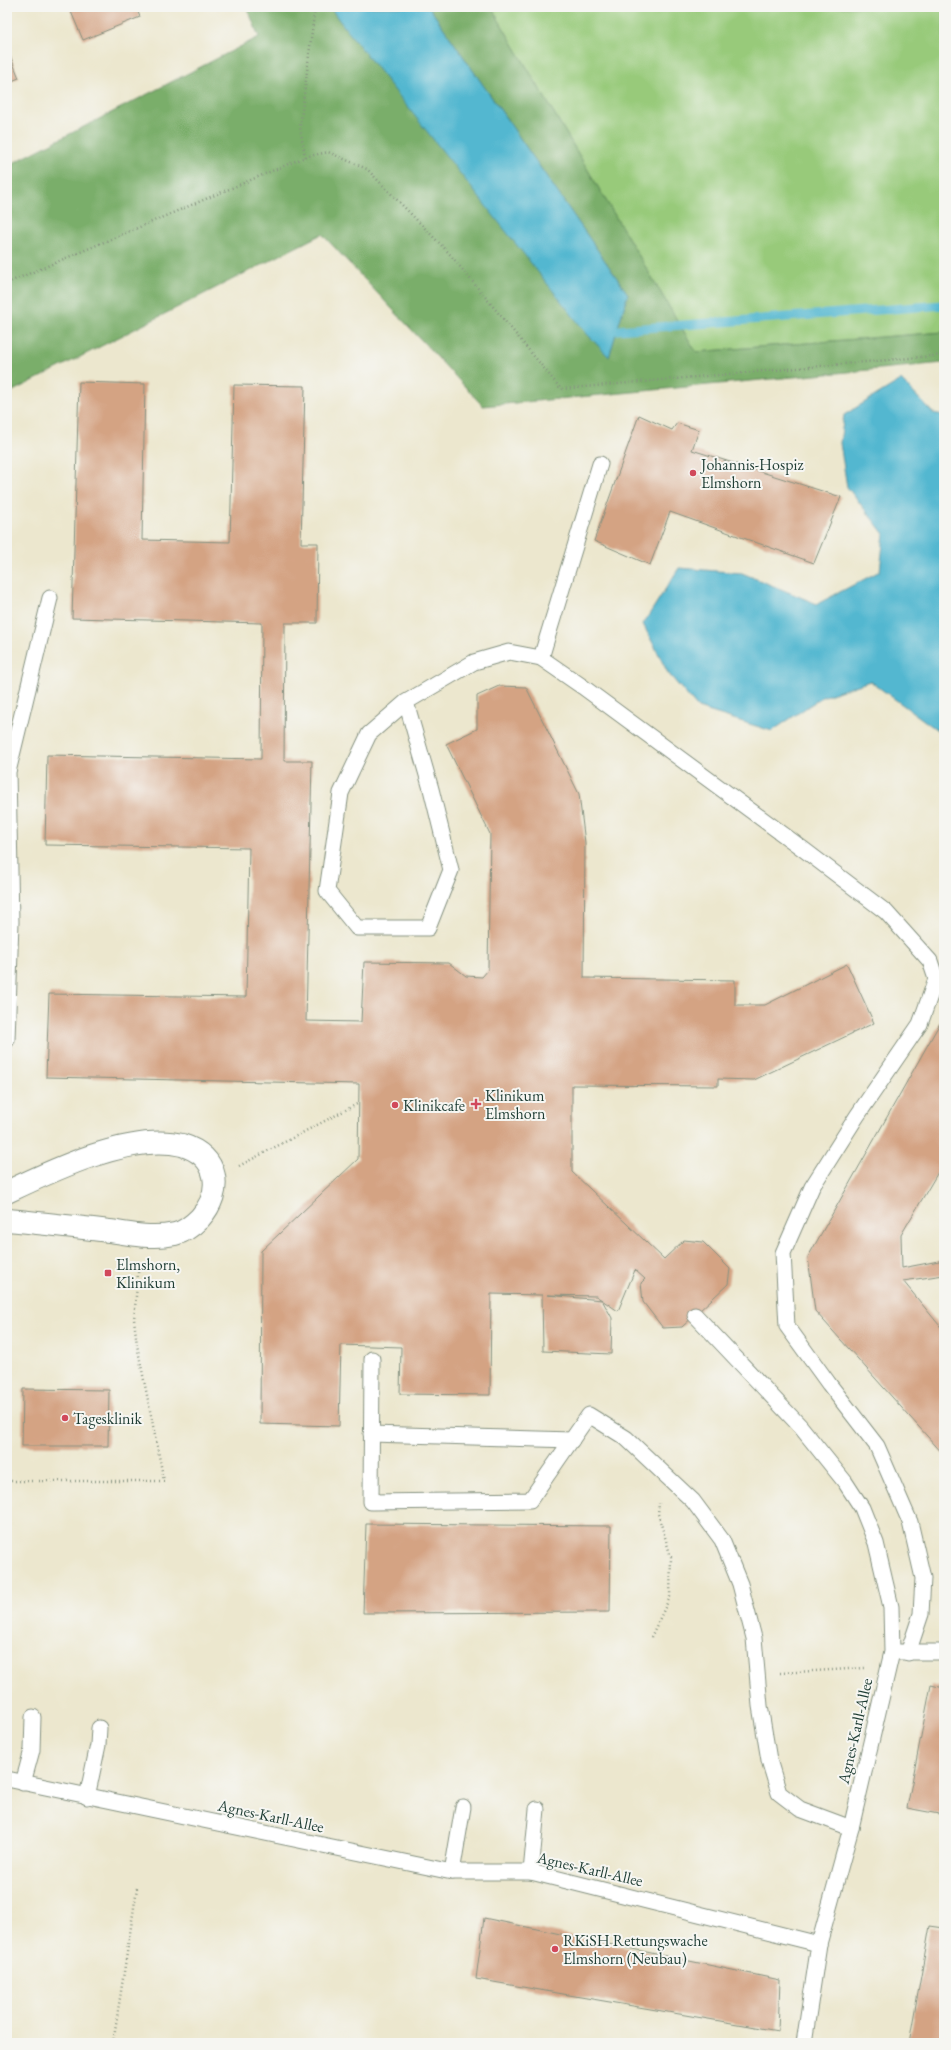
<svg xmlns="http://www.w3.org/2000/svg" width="951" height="2050" font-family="'EB Garamond',serif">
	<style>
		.green { fill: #98ca7a; stroke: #5c8457 }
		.forest { fill: #7aae6a; stroke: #4c764f }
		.water { fill: #52b7d0; stroke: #387a82 }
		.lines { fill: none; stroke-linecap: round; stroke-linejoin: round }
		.stream { stroke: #52b7d0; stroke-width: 9 }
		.building { fill: #d4a383 }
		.lane-casing { stroke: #869281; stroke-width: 17 }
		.street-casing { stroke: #869281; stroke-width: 24 }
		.path { stroke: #869281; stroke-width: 2.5; stroke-dasharray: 1 3; stroke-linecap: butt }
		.lane { stroke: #fff; stroke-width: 15 }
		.street { stroke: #fff; stroke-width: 22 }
		.poi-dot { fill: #d1495b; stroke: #f6f6f2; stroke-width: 1.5 }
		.labels { text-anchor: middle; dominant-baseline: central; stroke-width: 4; stroke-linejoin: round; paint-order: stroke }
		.poi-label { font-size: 16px; fill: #1f3d34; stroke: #f6f6f2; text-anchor: start }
		.street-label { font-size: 16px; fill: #1f3d34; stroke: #f6f6f2 }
	</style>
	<rect width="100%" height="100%" fill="#f6f6f2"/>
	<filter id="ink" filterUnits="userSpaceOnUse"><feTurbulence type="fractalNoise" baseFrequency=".025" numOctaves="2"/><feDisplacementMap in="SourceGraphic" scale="8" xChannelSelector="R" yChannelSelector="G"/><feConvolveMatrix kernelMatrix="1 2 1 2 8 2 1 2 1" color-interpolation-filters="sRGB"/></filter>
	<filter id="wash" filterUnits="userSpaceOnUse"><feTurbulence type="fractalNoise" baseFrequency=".012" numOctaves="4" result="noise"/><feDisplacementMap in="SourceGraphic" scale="16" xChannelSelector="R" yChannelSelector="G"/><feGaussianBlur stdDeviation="0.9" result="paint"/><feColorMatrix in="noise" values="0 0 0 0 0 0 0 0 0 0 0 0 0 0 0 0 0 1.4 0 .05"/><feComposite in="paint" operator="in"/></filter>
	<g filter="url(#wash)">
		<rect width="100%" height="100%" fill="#ece7ce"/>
		<path class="green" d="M491,7H944V332L696,352Z"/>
		<path class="forest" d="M247,7H330L339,20L609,357L628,294L429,7H491L696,352L944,332V363L483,406L322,234L7,394V163H13L259,37Z"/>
		<g class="water">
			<path d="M330,7H429L628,294L609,357L587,334L339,20Z"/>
			<path d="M901,380L933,413L944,415V735L870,681L822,697L772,731L698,708L668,673L643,624L679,568L742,573L817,604L880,571L884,534L847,487L840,443L844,415Z"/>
		</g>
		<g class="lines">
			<path class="stream" d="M605,331L944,305"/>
		</g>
		<g id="blocks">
			<g class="building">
				<path d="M69,7H136L140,17L83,40Z"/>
				<path d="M7,48L19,78L7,83Z"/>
				<path d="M79,382L145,384L142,540L230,542L234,385L305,386L301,543H318L317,623H285L284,761H312L306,1021L361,1022L364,962L449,963L466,976L482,977L488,970L490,834L446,744L477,729V696L499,686L526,687L579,794L585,843L584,978L735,980V1005H765L847,964L874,1023L754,1080L718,1079V1086L572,1085V1172L664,1259L684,1240L703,1242L730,1269L728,1284L682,1327L663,1328L643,1302L641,1283L645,1279L635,1270L618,1311L596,1296L547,1295L602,1300L612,1318L611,1354L543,1351L542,1295L491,1294L490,1395L400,1394L401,1347L341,1345L339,1426L260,1424L261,1251L358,1159L359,1084L46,1077L49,994L246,997L249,848L45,845L47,755L261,759L262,623L72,618Z"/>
				<path d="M639,415L672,430L677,423L699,430L692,450L841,497L814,563L670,512L650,565L594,541Z"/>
				<path d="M944,1016V1162L901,1235L902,1268L944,1260V1275L903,1281L944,1331V1455L815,1311L808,1257Z"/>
				<path d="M23,1389L109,1390L108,1446H22Z"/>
				<path d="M366,1524L611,1526L610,1612L363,1613Z"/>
				<path d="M931,1685L944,1688V1815L907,1808Z"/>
				<path d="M484,1918L780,1980L778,2031L476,1979Z"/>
				<path d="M930,1926L944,1928V2043H909Z"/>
			</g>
		</g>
	</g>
	<g filter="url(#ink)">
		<use href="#blocks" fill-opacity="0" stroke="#869281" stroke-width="1"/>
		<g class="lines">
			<defs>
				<g id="lane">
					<path d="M541,658L600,464"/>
					<path d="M406,702L431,789L451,870L428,928H357L327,891L341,793L369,734L406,702L474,662L509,652L541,658L583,687L803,849L886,912L930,961L936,979L920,1024L857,1116L812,1187L783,1253L787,1326L829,1384L877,1446L910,1522L923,1578L921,1614L908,1653"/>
					<path d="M7,1040L11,922L8,772L50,598"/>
					<path d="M695,1315L800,1426L845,1482L862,1508L876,1543L891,1607L892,1652L851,1828L819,1944L804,2043"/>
					<path d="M372,1359L371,1502L530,1500L589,1415L626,1438L660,1470L693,1501L722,1540L740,1584L754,1638L760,1706L769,1760L779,1793L800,1809L851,1828"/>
					<path d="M371,1434L572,1440"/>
					<path d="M899,1652H944"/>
					<path d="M7,1779L452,1872H531L819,1944"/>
					<path d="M23,1783L32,1750L33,1717"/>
					<path d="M87,1797L98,1745L99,1728"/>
					<path d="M452,1872L463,1807"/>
					<path d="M531,1872L537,1809"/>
				</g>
				<path id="street" d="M7,1192C51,1171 132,1132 182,1145C219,1156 224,1191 200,1218C193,1225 185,1232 175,1234C151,1239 133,1234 109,1231C75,1227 41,1223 7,1220"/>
			</defs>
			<use href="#lane" class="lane-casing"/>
			<use href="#street" class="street-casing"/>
			<g class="path">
				<path d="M305,157L300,127L315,7"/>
				<path d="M7,283L305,157L328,152L367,169L448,252L561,389L944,355"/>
				<path d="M239,1166L359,1103"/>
				<path d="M7,1481H164L137,1345L134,1319L139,1262"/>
				<path d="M651,1637L670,1597L671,1557L658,1514L659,1503"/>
				<path d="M780,1673L865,1668"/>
				<path d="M113,2043L137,1888"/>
			</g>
			<use href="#lane" class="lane"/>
			<use href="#street" class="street"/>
		</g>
	</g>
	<g class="poi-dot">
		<circle cx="693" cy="473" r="4"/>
		<path d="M474 1098h4v4h4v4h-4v4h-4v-4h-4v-4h4z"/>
		<circle cx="395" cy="1105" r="4"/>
		<rect x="104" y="1269" width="8" height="8" rx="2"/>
		<circle cx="65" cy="1418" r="4"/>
		<circle cx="555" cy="1949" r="4"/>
	</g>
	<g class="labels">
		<g class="poi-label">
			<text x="701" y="464">Johannis-Hospiz<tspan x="701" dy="18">Elmshorn</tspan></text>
			<text x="485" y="1095">Klinikum<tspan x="485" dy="18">Elmshorn</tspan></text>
			<text x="403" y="1105">Klinikcafe</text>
			<text x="116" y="1264">Elmshorn,<tspan x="116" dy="18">Klinikum</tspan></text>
			<text x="73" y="1418">Tagesklinik</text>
			<text x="563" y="1940">RKiSH Rettungswache<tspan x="563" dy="18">Elmshorn (Neubau)</tspan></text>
		</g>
		<g class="street-label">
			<text transform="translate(855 1731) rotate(-77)">Agnes-Karll-Allee</text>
			<text transform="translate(271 1816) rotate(12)">Agnes-Karll-Allee</text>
			<text transform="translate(590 1869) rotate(13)">Agnes-Karll-Allee</text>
		</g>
	</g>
	<rect width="951" height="2050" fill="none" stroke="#f6f6f2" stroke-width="24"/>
</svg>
